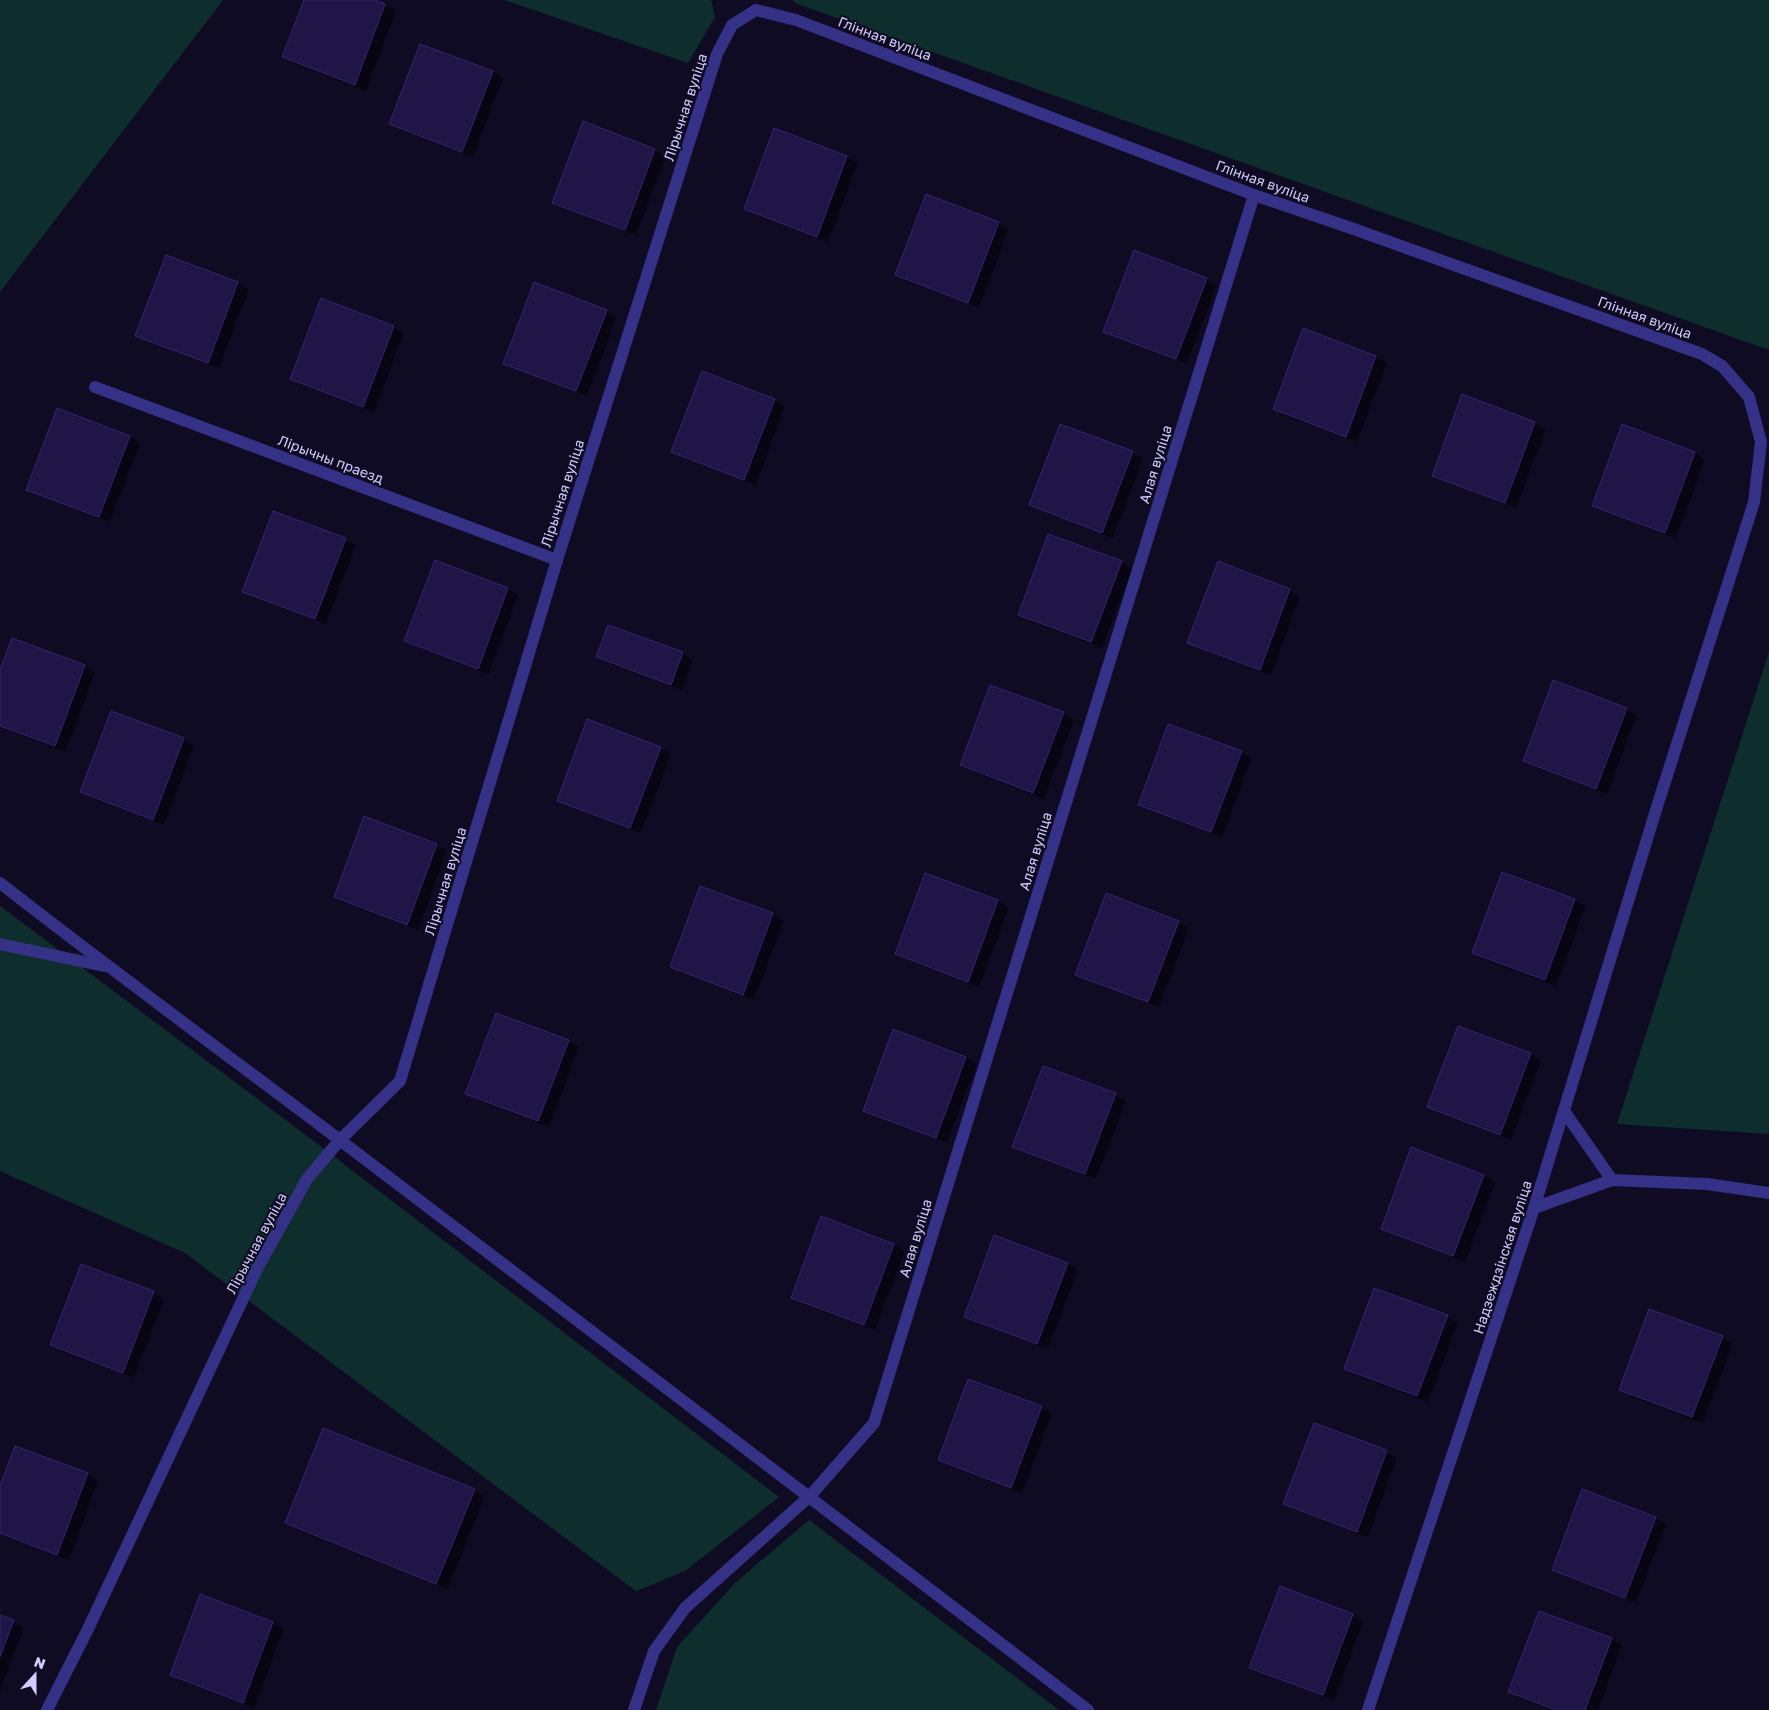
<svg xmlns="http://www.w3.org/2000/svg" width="1769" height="1710" font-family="'Golos Text',sans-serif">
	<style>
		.green { fill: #0e2e2d }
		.shadow { fill: #0007 }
		.building { fill: #1f1546; stroke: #342575 }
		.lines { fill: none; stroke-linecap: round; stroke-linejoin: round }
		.minor { stroke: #343187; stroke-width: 12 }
		.labels { text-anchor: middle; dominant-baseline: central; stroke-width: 4; stroke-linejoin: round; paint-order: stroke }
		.street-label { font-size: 14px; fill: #d3cdff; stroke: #0f0b23 }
	</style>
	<rect width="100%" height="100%" fill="#0f0b23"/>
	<g class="green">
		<path d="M0,0H223L0,292Z"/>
		<path d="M504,0H711L715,17L688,63Z"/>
		<path d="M793,0H1769V350L795,3Z"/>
		<path d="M1769,652V1134L1617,1124Z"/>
		<path d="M0,906L311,1139L779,1497L685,1571L636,1591L185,1253L0,1171Z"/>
		<path d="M809,1520L1059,1710H656L677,1647L735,1583Z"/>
	</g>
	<g class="shadow">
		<path d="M305,0H371L396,11L366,91L294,63L283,57Z"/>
		<path d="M493,72L503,78L473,157L402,130L391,124Z"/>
		<path d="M583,123L655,150L666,157L636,235L564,208L553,202Z"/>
		<path d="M847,157L858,163L828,242L756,215L745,208Z"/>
		<path d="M998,223L1009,229L979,308L907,281L896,275Z"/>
		<path d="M166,256L238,283L249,289L219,368L147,341L136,335Z"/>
		<path d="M1206,279L1217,285L1187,364L1116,337L1105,331Z"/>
		<path d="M606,311L617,317L587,396L516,369L505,363Z"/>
		<path d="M393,327L404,333L374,412L302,385L291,379Z"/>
		<path d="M1304,329L1376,357L1387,363L1357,442L1285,415L1274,408Z"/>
		<path d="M1463,396L1535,423L1546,429L1516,508L1444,481L1433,475Z"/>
		<path d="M774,400L785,406L756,485L684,458L673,451Z"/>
		<path d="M1061,426L1132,453L1143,459L1113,538L1042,511L1031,505Z"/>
		<path d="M1623,426L1695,453L1705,460L1676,538L1604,511L1593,505Z"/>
		<path d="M129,437L140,443L110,522L38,495L27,489Z"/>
		<path d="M345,539L356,545L326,624L255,598L244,591Z"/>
		<path d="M1121,562L1132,569L1102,648L1030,621L1019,614Z"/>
		<path d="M1218,563L1290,591L1300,597L1271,675L1199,648L1188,642Z"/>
		<path d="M508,589L518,595L489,674L417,647L406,641Z"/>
		<path d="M609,626L683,653L693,660L682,690L608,663L597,657Z"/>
		<path d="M84,666L95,672L66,752L0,727V673Z"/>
		<path d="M1626,709L1637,715L1607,794L1535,767L1524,761Z"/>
		<path d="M1063,713L1074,720L1044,799L972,771L961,765Z"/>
		<path d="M183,739L194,746L164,825L92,798L82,792Z"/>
		<path d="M660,748L671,754L641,833L569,806L559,800Z"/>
		<path d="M1241,752L1252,758L1222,837L1150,811L1139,804Z"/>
		<path d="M436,845L447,851L418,930L346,903L335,897Z"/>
		<path d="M1503,873L1575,900L1586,906L1556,986L1484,959L1473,952Z"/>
		<path d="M926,874L998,901L1009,908L979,987L907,960L896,954Z"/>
		<path d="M701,888L773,914L784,921L754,1000L682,973L671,967Z"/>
		<path d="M1179,922L1189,928L1159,1007L1088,980L1077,974Z"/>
		<path d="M1459,1028L1531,1054L1541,1061L1511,1140L1440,1113L1429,1107Z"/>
		<path d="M568,1041L579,1047L549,1127L478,1100L467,1093Z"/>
		<path d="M966,1058L977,1064L947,1143L875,1116L864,1110Z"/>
		<path d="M1115,1095L1126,1101L1096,1179L1025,1152L1014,1146Z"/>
		<path d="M1412,1149L1484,1176L1495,1183L1465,1262L1393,1234L1382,1228Z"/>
		<path d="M822,1218L894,1245L905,1251L875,1330L803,1304L792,1297Z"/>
		<path d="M1067,1264L1078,1270L1048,1349L976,1322L965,1316Z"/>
		<path d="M153,1293L164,1299L134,1378L62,1351L52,1345Z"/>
		<path d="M1447,1316L1458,1323L1428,1402L1356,1375L1345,1368Z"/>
		<path d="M1722,1337L1733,1343L1703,1423L1631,1396L1621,1389Z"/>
		<path d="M1041,1408L1052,1414L1022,1493L950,1466L940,1460Z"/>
		<path d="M16,1448L88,1475L98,1481L69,1560L0,1534V1490Z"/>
		<path d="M1386,1452L1397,1458L1368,1537L1296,1510L1285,1504Z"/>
		<path d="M474,1490L485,1496L448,1589L297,1529L286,1523Z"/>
		<path d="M1655,1518L1666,1524L1636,1603L1565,1576L1554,1570Z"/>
		<path d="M201,1596L273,1623L284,1629L254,1708L182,1681L171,1675Z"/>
		<path d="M1352,1615L1363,1622L1334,1700L1262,1673L1251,1667Z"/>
		<path d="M0,1616L24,1627L0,1692Z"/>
		<path d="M1611,1639L1622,1645L1598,1710H1553L1520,1698L1509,1691Z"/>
	</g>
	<g class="building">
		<path d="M304,0H375L385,4L355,85L282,57Z"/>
		<path d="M420,44L493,71L462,152L389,124Z"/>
		<path d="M583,121L655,149L625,230L552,203Z"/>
		<path d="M774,128L847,156L817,237L744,209Z"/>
		<path d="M926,194L999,222L968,303L895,275Z"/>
		<path d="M1134,250L1207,278L1176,359L1103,332Z"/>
		<path d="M166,255L238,282L208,363L135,336Z"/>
		<path d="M534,282L607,310L576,391L503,364Z"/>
		<path d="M321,298L394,326L363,407L290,379Z"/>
		<path d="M1303,328L1376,356L1346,437L1273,409Z"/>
		<path d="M702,371L775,399L744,480L671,452Z"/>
		<path d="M1462,394L1535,422L1505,503L1432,476Z"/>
		<path d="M57,408L130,436L99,517L26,490Z"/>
		<path d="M1060,424L1133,451L1102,533L1029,505Z"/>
		<path d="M1622,424L1695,452L1665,533L1592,506Z"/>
		<path d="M273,511L346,538L315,619L242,592Z"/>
		<path d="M1048,534L1122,561L1091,642L1018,615Z"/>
		<path d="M435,560L508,588L478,669L404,641Z"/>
		<path d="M1218,561L1290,589L1260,670L1187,643Z"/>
		<path d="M608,625L683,652L671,685L596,657Z"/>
		<path d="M12,638L85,665L55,746L0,726V670Z"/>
		<path d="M1553,680L1627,708L1596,789L1523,761Z"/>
		<path d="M990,685L1064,712L1033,793L960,765Z"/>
		<path d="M111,711L184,738L153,820L80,792Z"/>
		<path d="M587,719L661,747L630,828L557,801Z"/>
		<path d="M1168,724L1242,751L1211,832L1138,805Z"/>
		<path d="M364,816L437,844L407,925L334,897Z"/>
		<path d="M1502,872L1575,899L1545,980L1472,953Z"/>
		<path d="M925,873L998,900L968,982L895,954Z"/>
		<path d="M700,886L773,913L743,995L670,967Z"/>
		<path d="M1106,893L1179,921L1148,1002L1075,975Z"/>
		<path d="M496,1013L569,1040L538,1121L465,1094Z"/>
		<path d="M1458,1026L1531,1053L1500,1135L1427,1107Z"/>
		<path d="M893,1029L966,1057L936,1138L863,1111Z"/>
		<path d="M1043,1066L1116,1093L1085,1174L1012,1147Z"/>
		<path d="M1411,1147L1484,1175L1453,1256L1381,1229Z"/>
		<path d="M821,1216L894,1244L864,1325L791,1298Z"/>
		<path d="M994,1235L1068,1263L1037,1344L964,1317Z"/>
		<path d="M81,1264L154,1291L123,1373L50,1345Z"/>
		<path d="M1374,1288L1448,1315L1417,1396L1344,1369Z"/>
		<path d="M1649,1309L1723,1336L1692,1417L1619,1390Z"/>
		<path d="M968,1379L1042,1406L1011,1488L938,1460Z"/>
		<path d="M1314,1423L1387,1450L1357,1532L1283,1504Z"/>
		<path d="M323,1428L475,1489L436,1584L285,1523Z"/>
		<path d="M15,1446L88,1473L57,1555L0,1533V1486Z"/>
		<path d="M1582,1489L1656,1517L1625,1598L1552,1570Z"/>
		<path d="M1280,1586L1353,1614L1323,1695L1249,1668Z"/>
		<path d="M200,1594L273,1622L243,1703L170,1675Z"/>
		<path d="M1539,1611L1612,1638L1585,1710H1556L1508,1692Z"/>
		<path d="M0,1615L14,1620L0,1657Z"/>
	</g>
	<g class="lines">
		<g class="minor">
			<path d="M756,10L796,20L1254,195L1348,227L1702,354L1722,366L1749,397L1761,442L1754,502L1656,810L1534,1208L1368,1710"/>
			<path d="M95,387L557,560"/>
			<path d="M0,883C114,972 230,1057 345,1144C593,1332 841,1521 1088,1710"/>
			<path d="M0,944L104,966"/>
			<path d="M1564,1111L1612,1180"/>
			<path d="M1534,1208L1612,1180L1707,1184L1769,1193"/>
			<path d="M47,1710L88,1629L258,1267L307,1179L340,1140L400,1081L557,560L717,54L732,25L756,10"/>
			<path d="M634,1710L654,1651L685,1608L810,1496L874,1423L1254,195"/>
		</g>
	</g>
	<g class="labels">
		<g class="street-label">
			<text transform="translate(885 38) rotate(21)">Глінная вуліца</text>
			<text transform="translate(685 107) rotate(-72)">Лірычная вуліца</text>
			<text transform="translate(1263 181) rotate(20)">Глінная вуліца</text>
			<text transform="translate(1645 317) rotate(20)">Глінная вуліца</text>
			<text transform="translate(331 459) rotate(21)">Лірычны праезд</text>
			<text transform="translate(1155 464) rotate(-73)">Алая вуліца</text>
			<text transform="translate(562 493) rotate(-72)">Лірычная вуліца</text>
			<text transform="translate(1035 851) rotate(-73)">Алая вуліца</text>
			<text transform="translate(445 881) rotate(-73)">Лірычная вуліца</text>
			<text transform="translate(915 1238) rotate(-73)">Алая вуліца</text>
			<text transform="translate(256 1243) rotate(-62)">Лірычная вуліца</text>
			<text transform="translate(1502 1257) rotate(-72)">Надзеждзінская вуліца</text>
		</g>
	</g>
	<g transform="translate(35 1675) rotate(21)" stroke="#0f0b23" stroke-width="4" paint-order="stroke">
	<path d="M0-4L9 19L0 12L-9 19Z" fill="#d3cdff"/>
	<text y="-8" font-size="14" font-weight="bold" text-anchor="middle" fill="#d3cdff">N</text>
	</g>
</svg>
